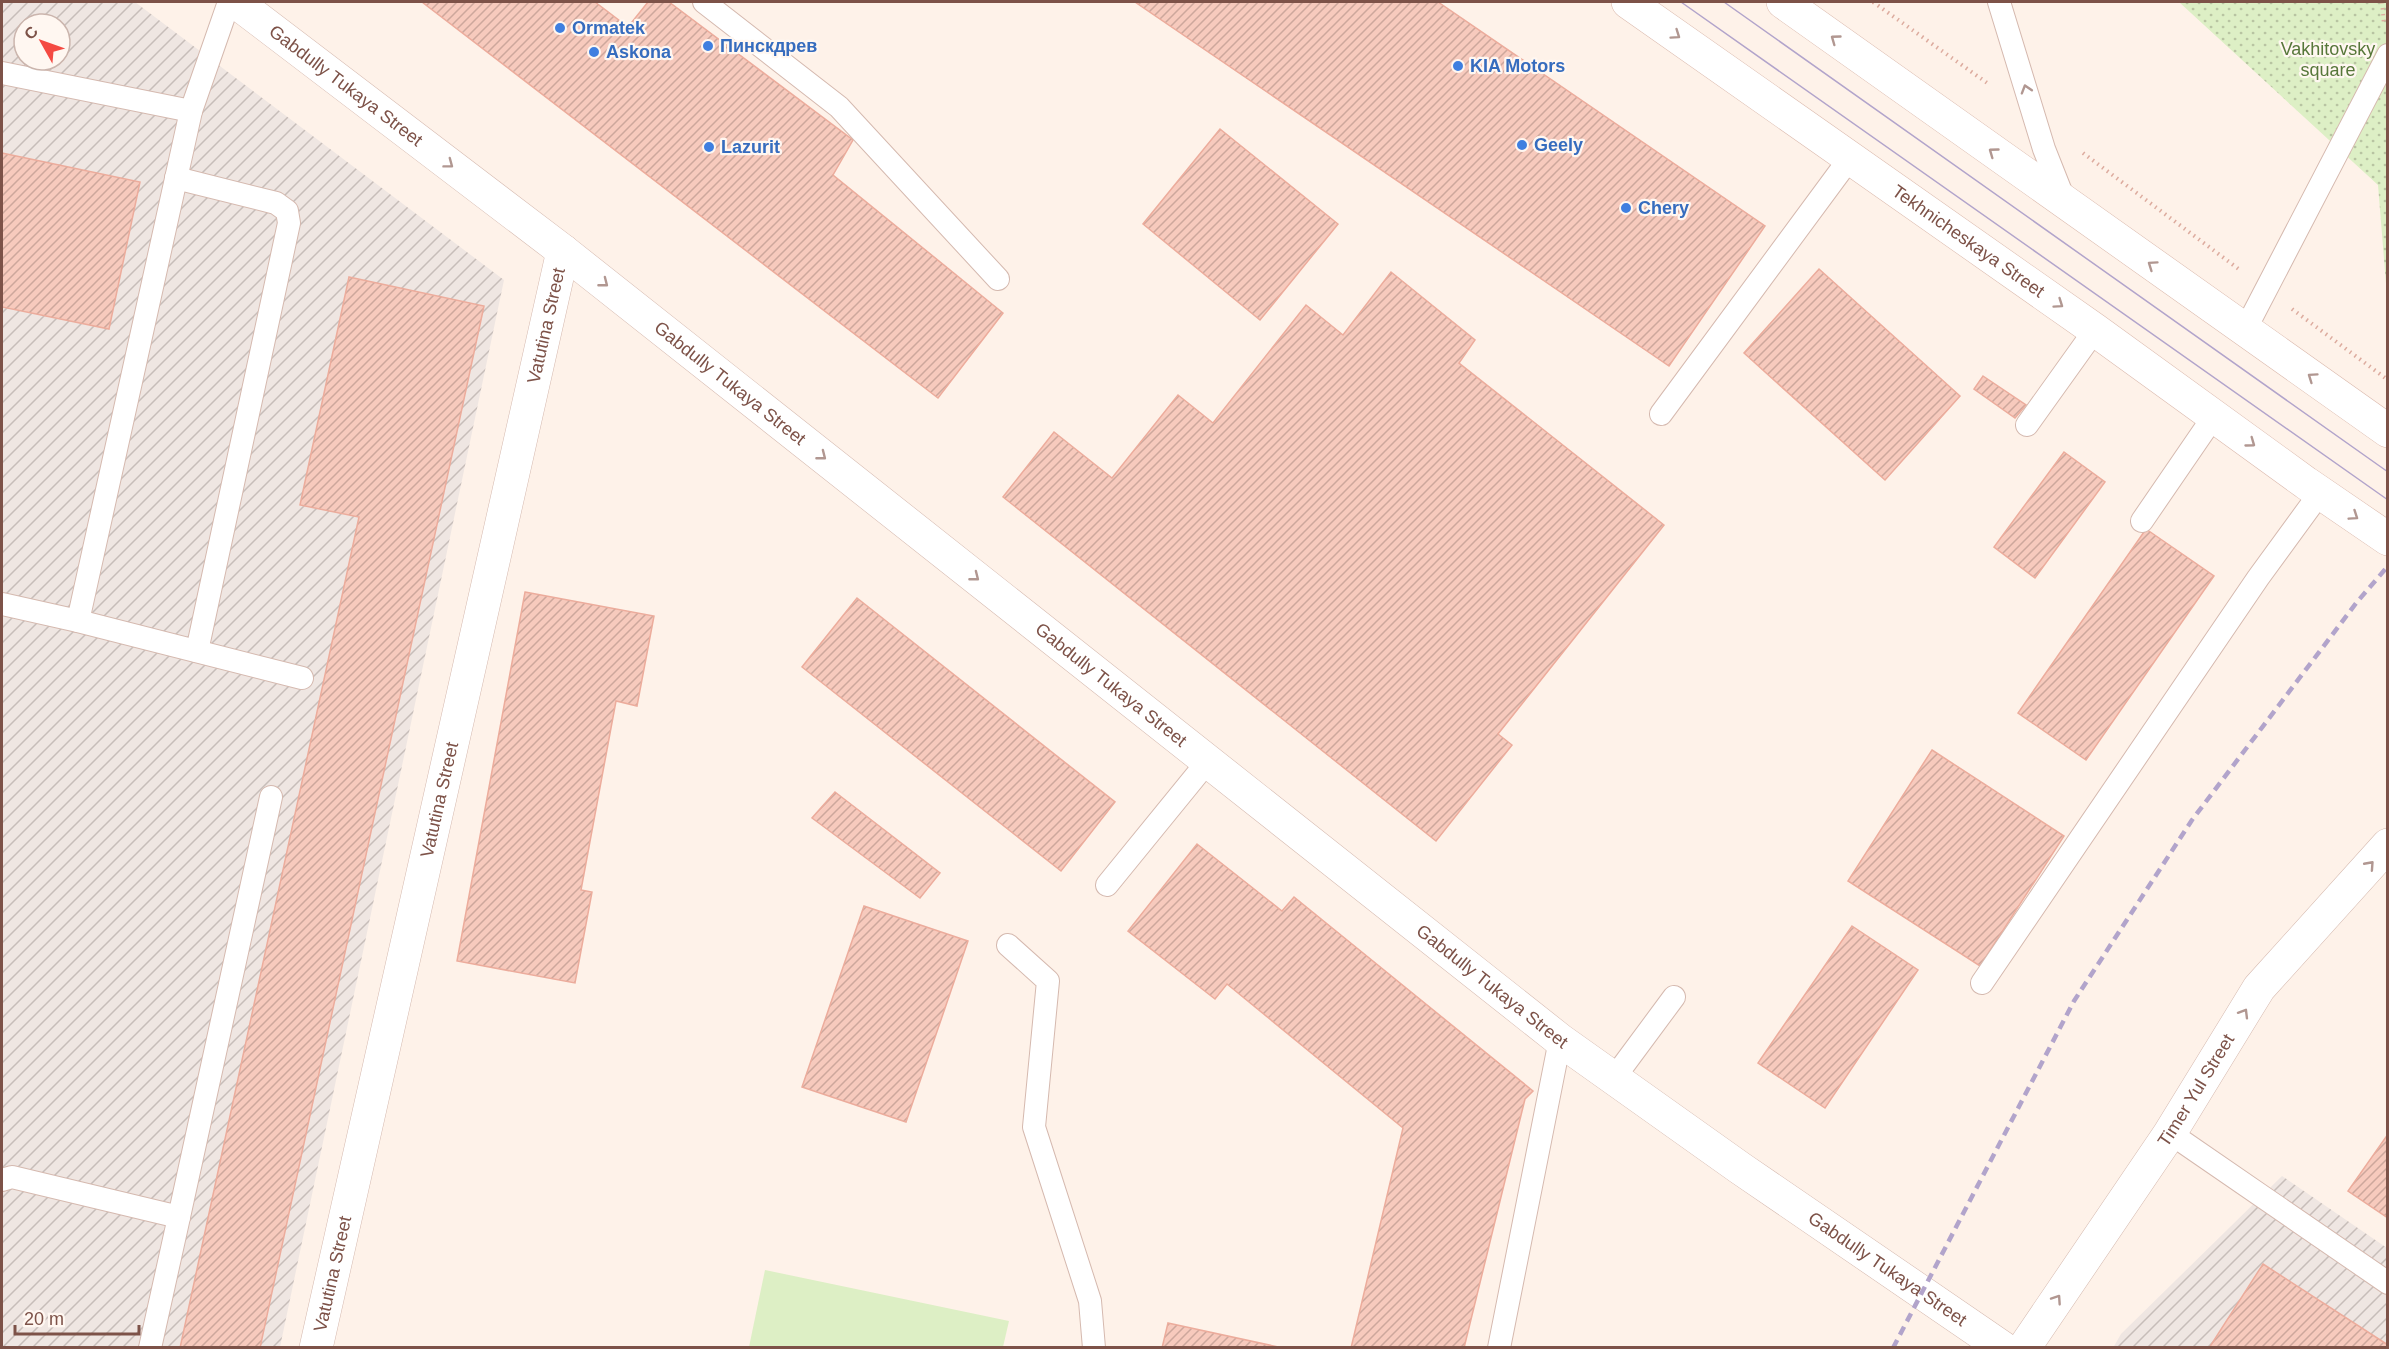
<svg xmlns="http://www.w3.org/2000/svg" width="2389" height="1349" font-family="Helvetica,sans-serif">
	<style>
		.industrial { fill: url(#industrial-furrows); fill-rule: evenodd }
		.park { fill: url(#park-dots) }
		.pitch { fill: #ddefc5 }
		.building { fill: url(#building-hatch); stroke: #ecac9c; stroke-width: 1.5 }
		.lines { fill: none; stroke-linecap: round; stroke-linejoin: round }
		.service-casing { stroke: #d5b9af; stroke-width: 24 }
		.minor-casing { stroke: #d5b9af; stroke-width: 34 }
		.tertiary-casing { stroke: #d5b9af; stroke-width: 34 }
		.secondary-casing { stroke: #dbbaae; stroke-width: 34 }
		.path { stroke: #ddac9f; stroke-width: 4; stroke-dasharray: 1.5 4.5; stroke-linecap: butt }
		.service { stroke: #fff; stroke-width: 22 }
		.minor { stroke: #fff; stroke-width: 33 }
		.tertiary { stroke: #fff; stroke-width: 33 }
		.secondary { stroke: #fff; stroke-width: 33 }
		.tram { stroke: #b2a4cb; stroke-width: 1.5 }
		.rail { stroke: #b2a4cb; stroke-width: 4.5; stroke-dasharray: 9 6; stroke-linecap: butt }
		.oneway { stroke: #b19791 }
		.shop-dot { fill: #3f7fe0; stroke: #fff7f1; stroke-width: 2 }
		.labels { text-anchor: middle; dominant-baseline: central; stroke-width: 4.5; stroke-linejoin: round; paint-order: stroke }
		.shop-label { font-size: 18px; font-weight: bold; fill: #366cbe; stroke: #fff7f1; text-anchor: start }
		.park-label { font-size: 18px; fill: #57773a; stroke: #fff7f1 }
		.street-label { font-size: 18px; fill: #7d5248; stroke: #fff7f1 }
	</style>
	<defs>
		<pattern id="industrial-furrows" width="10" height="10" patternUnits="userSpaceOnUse" patternTransform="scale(1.5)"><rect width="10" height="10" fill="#efe6e2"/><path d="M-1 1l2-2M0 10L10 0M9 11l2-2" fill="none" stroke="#c7bdb9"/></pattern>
		<pattern id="park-dots" width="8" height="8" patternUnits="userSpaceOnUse" patternTransform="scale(1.5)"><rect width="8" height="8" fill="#ddefc5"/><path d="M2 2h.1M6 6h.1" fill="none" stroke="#b8c4a2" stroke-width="1.8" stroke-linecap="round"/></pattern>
		<pattern id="building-hatch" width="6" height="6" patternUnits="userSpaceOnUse" patternTransform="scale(1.5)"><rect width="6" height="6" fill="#f7cabd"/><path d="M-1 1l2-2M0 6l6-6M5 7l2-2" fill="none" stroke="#cda79c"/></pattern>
	</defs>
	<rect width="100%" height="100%" fill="#fef2e9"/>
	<g class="industrial">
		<path d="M2,2H135L504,280L280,1347L2,1348ZM24,24H60V60H24Z"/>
		<path d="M2282,1176L2387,1248V1347L2113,1348L2121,1334Z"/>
	</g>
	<path class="park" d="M2179,2H2387V296L2378,185Z"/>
	<path class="pitch" d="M765,1270L1009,1321L1003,1347H749Z"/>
	<g class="building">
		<path d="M422,2H595L628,27L648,2H669L853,140L833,175L1003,313L938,398Z"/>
		<path d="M1135,2H1438L1765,226L1669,366Z"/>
		<path d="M1220,129L1338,224L1260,320L1143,224Z"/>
		<path d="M2,153L140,182L109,329L2,307Z"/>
		<path d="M1819,269L1960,396L1885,480L1744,353Z"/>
		<path d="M1391,272L1475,340L1459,363L1664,525L1498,734L1512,745L1436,841L1003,497L1054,432L1112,478L1178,395L1213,423L1306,305L1343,335Z"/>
		<path d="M349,277L484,306L260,1348H180L359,517L300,505Z"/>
		<path d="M1983,376L2026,405L2015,418L1974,389Z"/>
		<path d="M2064,452L2105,482L2035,578L1994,547Z"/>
		<path d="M2146,529L2214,576L2086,760L2018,713Z"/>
		<path d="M525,592L654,616L637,706L616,701L581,890L592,892L575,983L457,961Z"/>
		<path d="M857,598L1115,802L1061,871L802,667Z"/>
		<path d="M1932,750L2064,836L1980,966L1848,881Z"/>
		<path d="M835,792L940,873L920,898L812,818Z"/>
		<path d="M1197,844L1282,911L1294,897L1533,1091L1525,1099L1464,1348H1351L1403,1128L1227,984L1215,999L1128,931Z"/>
		<path d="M864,906L968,941L906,1122L802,1087Z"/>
		<path d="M1852,926L1918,970L1825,1108L1758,1063Z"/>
		<path d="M2388,1134V1218L2348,1191Z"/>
		<path d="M2263,1264L2388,1345V1348H2209Z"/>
		<path d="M1168,1323L1283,1348H1162Z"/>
	</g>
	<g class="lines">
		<defs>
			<g id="service">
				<path d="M704,2L839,107L998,279"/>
				<path d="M1999,2L2044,149L2065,202"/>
				<path d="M2,73L191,111"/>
				<path d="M176,178L276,203L287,211L289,223L197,651"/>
				<path d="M2245,330L2388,55"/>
				<path d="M1661,414L1850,158"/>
				<path d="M2027,425L2095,330"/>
				<path d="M2142,521L2214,416"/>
				<path d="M2,604L78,621L191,111L229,2"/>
				<path d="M78,621L302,678"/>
				<path d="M1107,885L1208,761"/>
				<path d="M1008,945L1048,981L1034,1127L1090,1301L1094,1348"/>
				<path d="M1982,983L2258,578L2320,493"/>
				<path d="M1614,1078L1674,997"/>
				<path d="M2170,1133L2388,1283"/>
				<path d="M2,1180L12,1177L179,1217L271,797"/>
				<path d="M150,1348L179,1217"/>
				<path d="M1499,1348L1560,1040"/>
			</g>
			<g id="minor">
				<path id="s1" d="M316,1348L563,251"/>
			</g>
			<g id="tertiary">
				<path id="s2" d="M236,2L563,251L1560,1040L1740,1168L2003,1348"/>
				<path id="s3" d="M2024,1348L2170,1133L2259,988L2388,845"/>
			</g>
			<g id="secondary">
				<path id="s4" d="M1628,2L2095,330L2306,483L2388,539"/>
				<path d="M1783,2L2388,431"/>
			</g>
		</defs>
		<use href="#service" class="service-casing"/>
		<use href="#minor" class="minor-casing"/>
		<use href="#tertiary" class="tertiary-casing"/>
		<use href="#secondary" class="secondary-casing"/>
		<g class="path">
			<path d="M1873,2L1990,85"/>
			<path d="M2382,2L2384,25"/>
			<path d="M2083,153L2240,270"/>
			<path d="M2292,309L2388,380"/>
		</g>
		<use href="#service" class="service"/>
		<use href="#minor" class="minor"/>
		<use href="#tertiary" class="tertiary"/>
		<use href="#secondary" class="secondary"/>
		<g class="tram">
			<path d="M1681,2L2388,500"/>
			<path d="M1724,2L2388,472"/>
		</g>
		<path class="rail" d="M1893,1348L2074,1001L2192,820L2357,602L2388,566"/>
	</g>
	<defs><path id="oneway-chevron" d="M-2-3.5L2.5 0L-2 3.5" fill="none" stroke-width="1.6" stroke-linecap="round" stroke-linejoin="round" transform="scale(1.5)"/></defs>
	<g class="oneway">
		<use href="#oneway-chevron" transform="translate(1676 35) rotate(35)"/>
		<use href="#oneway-chevron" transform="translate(1835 39) rotate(-144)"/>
		<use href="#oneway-chevron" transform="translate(2026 89) rotate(-107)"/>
		<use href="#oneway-chevron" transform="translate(1993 152) rotate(-144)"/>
		<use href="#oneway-chevron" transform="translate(449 164) rotate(37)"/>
		<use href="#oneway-chevron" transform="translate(2152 265) rotate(-145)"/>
		<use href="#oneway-chevron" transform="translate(604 283) rotate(38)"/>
		<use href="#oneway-chevron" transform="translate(2059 304) rotate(35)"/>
		<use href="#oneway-chevron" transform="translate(2312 377) rotate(-145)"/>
		<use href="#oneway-chevron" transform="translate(2251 443) rotate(36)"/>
		<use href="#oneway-chevron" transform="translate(822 456) rotate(38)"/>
		<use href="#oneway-chevron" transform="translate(2354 516) rotate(34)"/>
		<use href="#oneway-chevron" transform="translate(975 577) rotate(38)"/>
		<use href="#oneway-chevron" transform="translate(2370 865) rotate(-48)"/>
		<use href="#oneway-chevron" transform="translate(2244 1013) rotate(-59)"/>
		<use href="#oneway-chevron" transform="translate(2057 1299) rotate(-56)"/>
	</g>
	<g class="shop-dot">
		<circle cx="560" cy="28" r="6"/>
		<circle cx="708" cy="46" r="6"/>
		<circle cx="594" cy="52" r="6"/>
		<circle cx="1458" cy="66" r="6"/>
		<circle cx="1522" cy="145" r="6"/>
		<circle cx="709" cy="147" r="6"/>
		<circle cx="1626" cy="208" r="6"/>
	</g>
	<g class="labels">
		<g class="shop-label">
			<text x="572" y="28">Ormatek</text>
			<text x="720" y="46">Пинскдрев</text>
			<text x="606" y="52">Askona</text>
			<text x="1470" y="66">KIA Motors</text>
			<text x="1534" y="145">Geely</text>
			<text x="721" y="147">Lazurit</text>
			<text x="1638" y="208">Chery</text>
		</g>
		<g class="park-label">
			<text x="2328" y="49">Vakhitovsky<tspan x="2328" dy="21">square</tspan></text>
		</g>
		<g class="street-label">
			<text stroke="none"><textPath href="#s2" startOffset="138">Gabdully Tukaya Street</textPath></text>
			<text stroke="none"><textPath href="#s4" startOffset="416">Tekhnicheskaya Street</textPath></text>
			<text stroke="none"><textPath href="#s1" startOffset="1048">Vatutina Street</textPath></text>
			<text stroke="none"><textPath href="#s2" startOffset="624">Gabdully Tukaya Street</textPath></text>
			<text stroke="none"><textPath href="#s2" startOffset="1110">Gabdully Tukaya Street</textPath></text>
			<text stroke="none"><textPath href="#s1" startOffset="562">Vatutina Street</textPath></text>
			<text stroke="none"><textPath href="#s2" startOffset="1596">Gabdully Tukaya Street</textPath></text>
			<text stroke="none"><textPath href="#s3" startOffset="310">Timer Yul Street</textPath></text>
			<text stroke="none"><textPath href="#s2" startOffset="2082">Gabdully Tukaya Street</textPath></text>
			<text stroke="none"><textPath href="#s1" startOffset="76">Vatutina Street</textPath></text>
		</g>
	</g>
	<rect width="2389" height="1349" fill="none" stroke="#7d5248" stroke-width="6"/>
	<g transform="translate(42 42) rotate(310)"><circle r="28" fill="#fff7f1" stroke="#cbb5ad" stroke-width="1.5"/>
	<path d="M0-4.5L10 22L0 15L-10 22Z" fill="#f44a42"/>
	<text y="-9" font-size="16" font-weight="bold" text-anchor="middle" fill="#7d5248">С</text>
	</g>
	<path d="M15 1325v9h124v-9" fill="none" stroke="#7d5248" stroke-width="3"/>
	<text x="24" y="1325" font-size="18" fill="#7d5248" stroke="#fff7f1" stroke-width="4.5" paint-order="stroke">20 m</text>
</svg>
